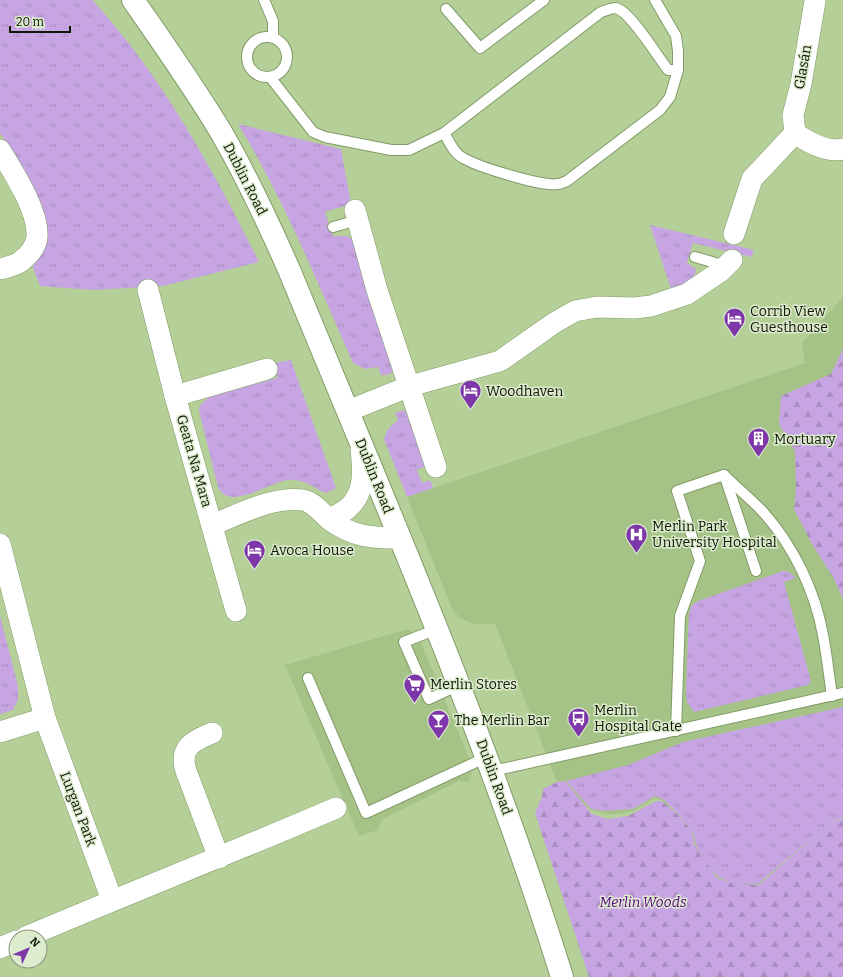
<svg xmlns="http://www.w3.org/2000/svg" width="843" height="977" font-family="Bitter,serif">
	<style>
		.built { fill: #a5c387 }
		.grass { fill: url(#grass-tufts) }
		.forest { fill: url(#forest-firs) }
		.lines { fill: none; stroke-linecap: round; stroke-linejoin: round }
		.service-casing { stroke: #819b66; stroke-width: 12 }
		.minor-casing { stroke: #819b66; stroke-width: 22 }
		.secondary-casing { stroke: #819b66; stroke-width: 24 }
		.service { stroke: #fff; stroke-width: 10 }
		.minor { stroke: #fff; stroke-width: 21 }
		.secondary { stroke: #fff; stroke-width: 22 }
		.labels { text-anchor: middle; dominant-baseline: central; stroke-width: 3; stroke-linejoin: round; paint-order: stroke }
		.street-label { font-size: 14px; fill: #0d1703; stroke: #ddebcf }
		.poi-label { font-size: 14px; fill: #0d1703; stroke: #ddebcf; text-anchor: start }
		.park-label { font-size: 14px; font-style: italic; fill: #5a0083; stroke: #ddebcf }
	</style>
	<defs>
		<pattern id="grass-tufts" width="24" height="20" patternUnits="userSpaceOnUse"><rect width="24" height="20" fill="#c7a4e2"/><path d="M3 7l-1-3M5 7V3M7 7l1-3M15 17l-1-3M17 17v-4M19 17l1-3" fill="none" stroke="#aa8cc0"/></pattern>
		<pattern id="forest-firs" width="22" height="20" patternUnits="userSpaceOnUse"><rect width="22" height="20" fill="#c7a4e2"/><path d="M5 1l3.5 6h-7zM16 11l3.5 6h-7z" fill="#aa8cc0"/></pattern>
	</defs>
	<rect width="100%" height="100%" fill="#b4d098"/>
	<g class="built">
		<path d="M843,297V817L825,826L758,885L738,886L717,877L706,864L695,845L692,832L679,815L663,801L655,798L634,811L618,814H606L591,810L557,782L495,624H474L462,619L453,611L407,497L805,363L802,343Z"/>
		<path d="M408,629L420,640L473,768L469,782L459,781L381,820L378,830L359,836L285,665Z"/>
	</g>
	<g class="grass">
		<path d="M0,0H92L96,4C165,81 213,170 259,262L163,286L93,290L40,286L32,265L40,257L44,245L13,154L0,133Z"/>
		<path d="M238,124L341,149L351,204L325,212L333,236H347L355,241L396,370L387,375H381L378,367L365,369L353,363C317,282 284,199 238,124Z"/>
		<path d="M650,225L754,250L751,257L693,243L687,263L696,269C695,283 683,284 671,289Z"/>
		<path d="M291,360L336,488L326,493C313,488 304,478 288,480C269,482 229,512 218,487L199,411L200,405L209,397L277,378L275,363Z"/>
		<path d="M403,410L406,412L426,466L417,470L422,483L430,480L433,488L407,497L384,439L388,429L398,420L395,413Z"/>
		<path d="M783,571L789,572L796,578L784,582L811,681L808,685L694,712L687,702L686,691L689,613L692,605L698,601Z"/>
		<path d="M0,616L18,686V700L13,710L0,714Z"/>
		<path d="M843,707V817L826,826L758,884L735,885L717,876L706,863L696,845L693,832L679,815L664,800L655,796L633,809L605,811L591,809L566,781L628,765L683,742Z"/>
	</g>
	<g class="forest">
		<path d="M843,349V599L833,577L812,544L794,509L796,489L795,451L779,424L781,396L831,374Z"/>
		<path d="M565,781L592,814L608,819L628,816L656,801H662L678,815L692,831L694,844L717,878L737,885H759L826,826L843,818V977H589L535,813L542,797L543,789L557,782Z"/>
	</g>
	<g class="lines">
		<defs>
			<g id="service">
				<path d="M264,0L273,21V37"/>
				<path d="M446,9L480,48L544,0"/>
				<circle cx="267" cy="57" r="20"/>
				<path d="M270,77L313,132L325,137L391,150H409L444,133L601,12C605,11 611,8 616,8C630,11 658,57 668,70H678"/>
				<path d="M444,133C450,143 454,154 465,159C479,167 543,187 558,184C561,184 564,182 567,181L660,110L670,97L678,70V51L676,36L655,0"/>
				<path d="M333,227L358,220"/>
				<path d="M695,257L726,266"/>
				<path d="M724,475C737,488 752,500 764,513C794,547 815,591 823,635C827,655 829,676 832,696"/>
				<path d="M725,477L756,571"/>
				<path d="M437,629L404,642L429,699L459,685"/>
				<path d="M308,678L366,813L487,757"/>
				<path d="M676,731L680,616L700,561L677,491L724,475"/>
				<path d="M493,771L843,693"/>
			</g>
			<g id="minor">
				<path d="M815,1L801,84L793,115L795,133C808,142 826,153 843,149"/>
				<path d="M0,150C13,172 39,211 37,237C36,247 28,256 20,262C14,266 7,267 0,269"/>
				<path d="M355,210L377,290L436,467"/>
				<path d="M734,234L752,179L795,133"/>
				<path d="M148,290L175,396L236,611"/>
				<path d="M175,396L267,369"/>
				<path d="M348,411L410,386L500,361L554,323L575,311L597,307L634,308L651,306L687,294L721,271L732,260"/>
				<path d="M329,519C335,516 343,513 348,508C366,493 363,469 361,449"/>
				<path d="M212,525C240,514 273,496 303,500C314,502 321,513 330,520C353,537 372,538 399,538"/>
				<path d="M0,544L45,718L112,900"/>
				<path d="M0,732L45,718"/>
				<path d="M212,733C192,741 179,748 186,771L219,858"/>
				<path d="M26,937C129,893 234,852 336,808"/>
				<path d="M0,948L16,941"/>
			</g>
			<path id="secondary" d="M133,0C163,43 194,87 221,132C247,177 269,224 290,272C386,505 487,736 562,977"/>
		</defs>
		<use href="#service" class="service-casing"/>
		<use href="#minor" class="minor-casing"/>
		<use href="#secondary" class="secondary-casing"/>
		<use href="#service" class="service"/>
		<use href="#minor" class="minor"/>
		<use href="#secondary" class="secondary"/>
	</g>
	<defs>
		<symbol id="hotel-pin" viewBox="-11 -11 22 30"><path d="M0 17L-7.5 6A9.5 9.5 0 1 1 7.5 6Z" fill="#7e37a9" stroke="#ddebcf"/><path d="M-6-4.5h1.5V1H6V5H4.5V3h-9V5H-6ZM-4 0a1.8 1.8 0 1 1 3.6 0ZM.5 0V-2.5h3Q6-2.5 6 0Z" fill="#fff"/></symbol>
		<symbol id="building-pin" viewBox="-11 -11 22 30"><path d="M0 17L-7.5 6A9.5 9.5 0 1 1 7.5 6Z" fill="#7e37a9" stroke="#ddebcf"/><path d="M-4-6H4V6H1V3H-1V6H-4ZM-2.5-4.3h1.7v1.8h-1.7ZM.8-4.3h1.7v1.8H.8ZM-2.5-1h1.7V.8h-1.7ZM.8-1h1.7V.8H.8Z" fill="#fff"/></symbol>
		<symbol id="hospital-pin" viewBox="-11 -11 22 30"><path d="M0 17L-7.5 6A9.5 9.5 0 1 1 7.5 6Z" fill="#7e37a9" stroke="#ddebcf"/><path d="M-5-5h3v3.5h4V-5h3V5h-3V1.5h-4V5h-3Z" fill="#fff"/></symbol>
		<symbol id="supermarket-pin" viewBox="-11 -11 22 30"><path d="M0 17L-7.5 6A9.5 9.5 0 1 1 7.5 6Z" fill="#7e37a9" stroke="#ddebcf"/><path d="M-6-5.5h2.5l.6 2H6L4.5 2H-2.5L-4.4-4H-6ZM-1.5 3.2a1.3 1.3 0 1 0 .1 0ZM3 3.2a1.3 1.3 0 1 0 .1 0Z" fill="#fff"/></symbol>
		<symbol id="bus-pin" viewBox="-11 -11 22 30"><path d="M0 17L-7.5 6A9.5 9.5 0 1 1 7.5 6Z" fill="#7e37a9" stroke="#ddebcf"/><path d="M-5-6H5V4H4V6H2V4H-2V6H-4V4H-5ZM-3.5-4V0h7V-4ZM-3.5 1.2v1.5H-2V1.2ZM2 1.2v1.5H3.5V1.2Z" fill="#fff"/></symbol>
		<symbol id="bar-pin" viewBox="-11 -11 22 30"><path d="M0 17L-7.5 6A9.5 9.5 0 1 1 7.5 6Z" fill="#7e37a9" stroke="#ddebcf"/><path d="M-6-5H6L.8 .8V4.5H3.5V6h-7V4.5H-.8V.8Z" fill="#fff"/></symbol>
	</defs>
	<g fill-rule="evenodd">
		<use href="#hotel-pin" x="722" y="306" width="25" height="34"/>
		<use href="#hotel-pin" x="458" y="378" width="25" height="34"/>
		<use href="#building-pin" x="746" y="426" width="25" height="34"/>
		<use href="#hospital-pin" x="624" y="522" width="25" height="34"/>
		<use href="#hotel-pin" x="242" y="538" width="25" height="34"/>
		<use href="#supermarket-pin" x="402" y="672" width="25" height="34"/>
		<use href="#bus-pin" x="566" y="706" width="25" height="34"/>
		<use href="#bar-pin" x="426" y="708" width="25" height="34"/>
	</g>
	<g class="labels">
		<g class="street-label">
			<text transform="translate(803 67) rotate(-80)">Glasán</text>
			<text transform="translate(245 179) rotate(63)">Dublin Road</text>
			<text transform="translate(194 461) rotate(74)">Geata Na Mara</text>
			<text transform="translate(374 476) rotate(68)">Dublin Road</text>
			<text transform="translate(494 777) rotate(70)">Dublin Road</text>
			<text transform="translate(78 809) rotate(69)">Lurgan Park</text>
		</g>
		<g class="poi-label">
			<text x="750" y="311">Corrib View<tspan x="750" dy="16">Guesthouse</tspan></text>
			<text x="486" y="391">Woodhaven</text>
			<text x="774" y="439">Mortuary</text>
			<text x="652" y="526">Merlin Park<tspan x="652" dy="16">University Hospital</tspan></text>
			<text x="270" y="550">Avoca House</text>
			<text x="430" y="684">Merlin Stores</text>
			<text x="594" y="710">Merlin<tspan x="594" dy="16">Hospital Gate</tspan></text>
			<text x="454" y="720">The Merlin Bar</text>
		</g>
		<g class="park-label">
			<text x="643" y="902">Merlin Woods</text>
		</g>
	</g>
	<g transform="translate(28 949) rotate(46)"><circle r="19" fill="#ddebcf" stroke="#8a967d"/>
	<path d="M0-3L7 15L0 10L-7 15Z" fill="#7e37a9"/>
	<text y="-6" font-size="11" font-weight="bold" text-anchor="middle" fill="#0d1703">N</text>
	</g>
	<path d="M10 26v6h60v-6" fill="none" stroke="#0d1703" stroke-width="2"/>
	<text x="16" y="26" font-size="12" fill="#0d1703" stroke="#ddebcf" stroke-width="3" paint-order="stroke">20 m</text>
</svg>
